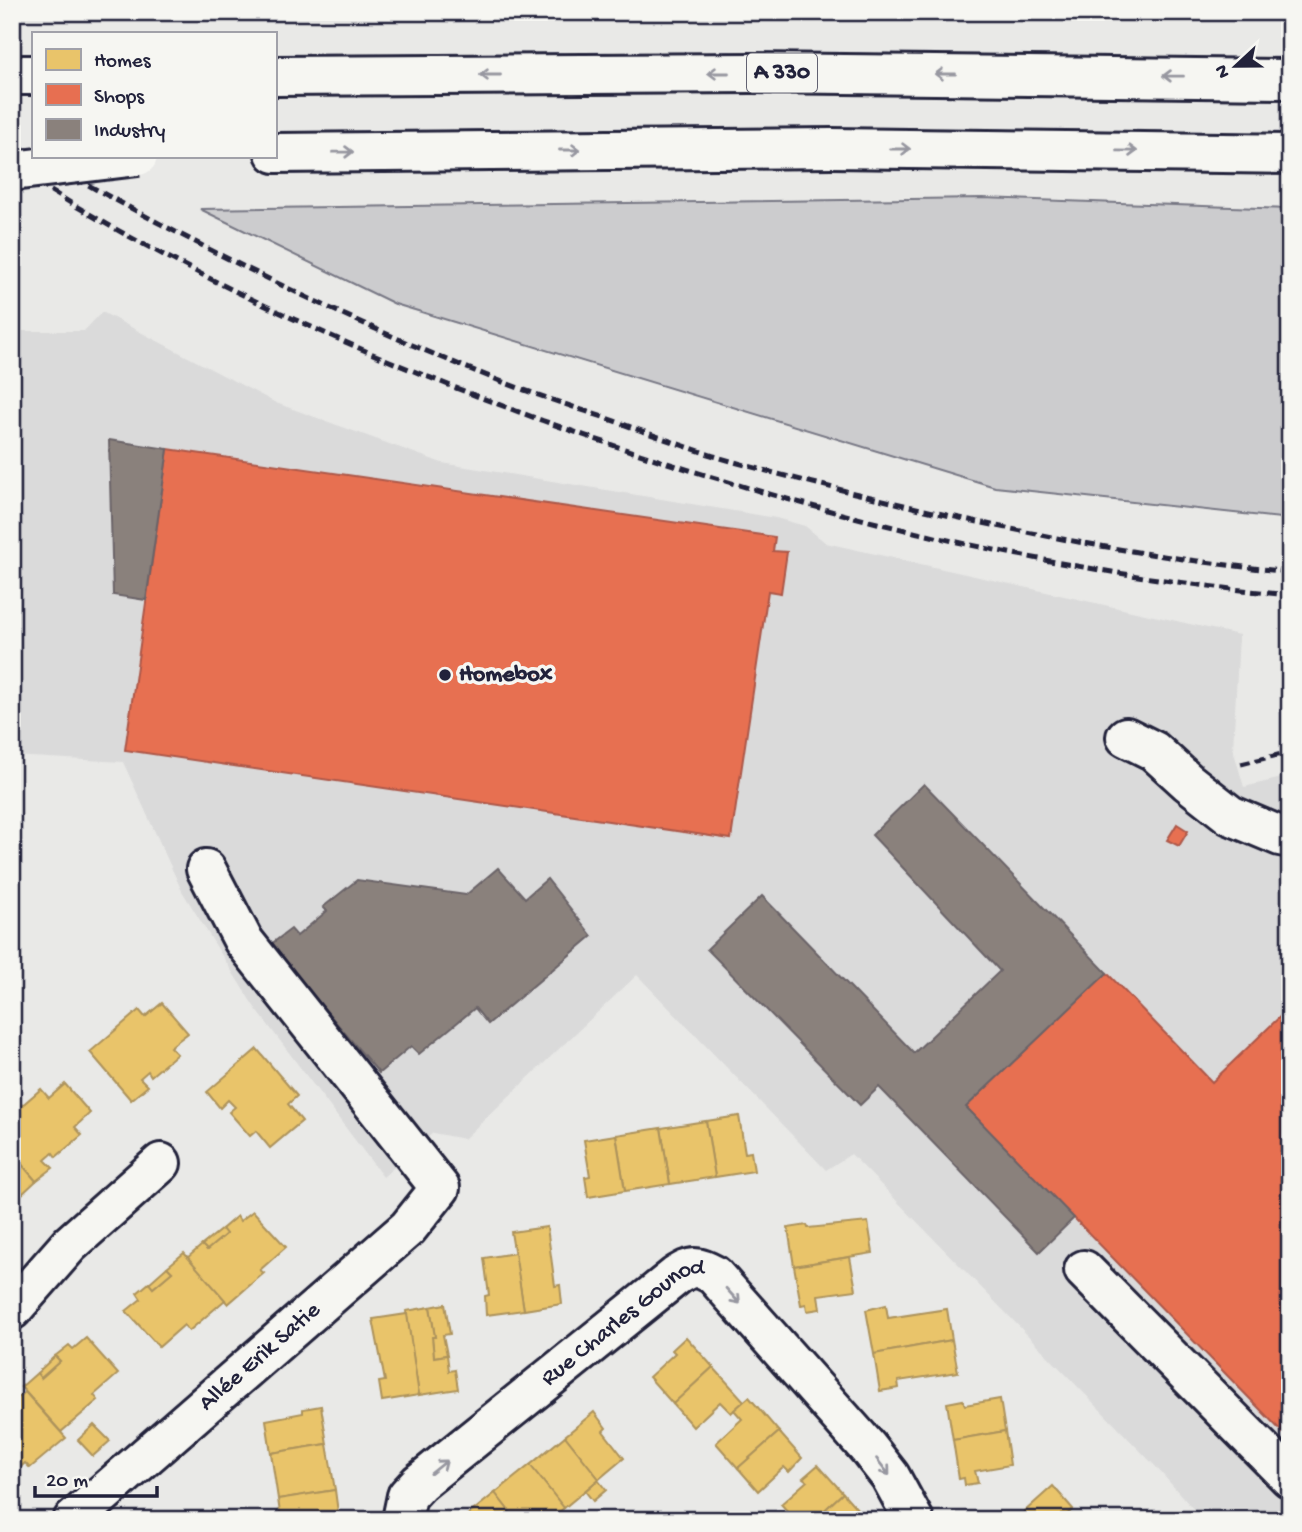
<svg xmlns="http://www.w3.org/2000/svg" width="1302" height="1532" font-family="'Gochi Hand',sans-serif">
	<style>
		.built { fill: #dadada }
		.green { fill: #ccccce; stroke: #777784; stroke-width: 2 }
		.homes { fill: #e9c46a; stroke: #ad935c; stroke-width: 2 }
		.shops { fill: #e76f51; stroke: #ac584a; stroke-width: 2 }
		.industry { fill: #8a817c; stroke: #6b6468; stroke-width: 2 }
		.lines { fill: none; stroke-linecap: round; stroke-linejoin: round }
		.minor-casing { stroke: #22223b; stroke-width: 44 }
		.highway-casing { stroke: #22223b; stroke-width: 44 }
		.minor { stroke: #f6f6f2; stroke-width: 38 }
		.highway { stroke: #f6f6f2; stroke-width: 38 }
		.rail { stroke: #22223b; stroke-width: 5; stroke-dasharray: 10 5; stroke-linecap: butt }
		.highway-bridge-casing { stroke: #22223b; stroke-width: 44; stroke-linecap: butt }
		.highway-bridge { stroke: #f6f6f2; stroke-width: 38 }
		.oneway { stroke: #9797a0 }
		.poi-dot { fill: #22223b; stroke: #f6f6f2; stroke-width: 2.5 }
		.labels { text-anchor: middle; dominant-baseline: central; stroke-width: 7; stroke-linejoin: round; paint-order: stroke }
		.shield { fill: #f6f6f2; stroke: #626272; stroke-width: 2 }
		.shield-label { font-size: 23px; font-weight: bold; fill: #22223b }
		.poi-label { font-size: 24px; font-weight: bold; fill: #22223b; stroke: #f6f6f2; text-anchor: start }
		.street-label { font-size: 24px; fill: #22223b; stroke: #f6f6f2 }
	</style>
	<rect width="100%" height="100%" fill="#e9e9e7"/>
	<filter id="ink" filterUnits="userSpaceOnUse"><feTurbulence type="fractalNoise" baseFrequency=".0143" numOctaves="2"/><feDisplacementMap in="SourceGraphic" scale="14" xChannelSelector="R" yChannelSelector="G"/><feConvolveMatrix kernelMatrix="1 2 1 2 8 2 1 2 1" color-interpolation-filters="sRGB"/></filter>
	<g filter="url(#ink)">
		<path class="built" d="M102,312L276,403L442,463L776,518L805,526L826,543L1239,635L1233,749L1244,787L1290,776V1520H1203L1156,1467L851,1154L826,1170L637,975L464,1139L433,1133L383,1177L253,1005L216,946L182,891L123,762L12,756V331H84Z"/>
		<path class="green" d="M982,198L1290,209V519L995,487L395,304L200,209Z"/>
		<g class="homes">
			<path d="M162,1003L188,1033L170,1047L177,1054L151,1076L148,1071L140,1078L148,1086L131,1100L90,1052L139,1010L145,1017Z"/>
			<path d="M257,1049L297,1096L288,1104L302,1121L270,1148L256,1131L250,1136L229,1112L235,1107L228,1100L220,1108L207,1092Z"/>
			<path d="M65,1084L90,1113L75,1127L82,1135L56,1157L53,1153L45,1160L53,1168L36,1181L12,1153V1114L41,1089L49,1098Z"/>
			<path d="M739,1116L745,1153L751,1152L754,1171L715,1177L706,1121Z"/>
			<path d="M706,1121L715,1177L670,1184L661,1128Z"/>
			<path d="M661,1128L670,1184L625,1191L616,1135Z"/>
			<path d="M616,1135L625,1191L588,1197L585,1177L590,1176L584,1140Z"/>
			<path d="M12,1153L36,1181L21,1195L14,1188L12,1190Z"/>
			<path d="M253,1211L286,1247L260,1270L264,1273L228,1304L187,1258L202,1245L207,1250L226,1234L222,1229L237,1216L240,1221Z"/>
			<path d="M868,1222L873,1253L794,1266L788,1228L807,1225L808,1228Z"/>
			<path d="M547,1227L555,1286L560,1285L562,1304L524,1310L511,1232Z"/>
			<path d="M222,1229L226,1234L207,1250L202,1245Z"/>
			<path d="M184,1253L225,1300L189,1331L184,1325L159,1347L126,1311L141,1299L137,1293L149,1283L153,1288L172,1272L167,1267Z"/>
			<path d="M515,1253L524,1310L486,1315L485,1296L489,1295L484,1258Z"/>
			<path d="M850,1257L856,1290L818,1295L820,1309L807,1311L806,1304L801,1305L794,1266Z"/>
			<path d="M167,1267L172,1272L153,1288L149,1283Z"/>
			<path d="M445,1304L450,1334L443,1335L447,1355L434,1357L432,1337H435L430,1307Z"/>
			<path d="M886,1305L888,1318L947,1309L952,1340L874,1354L866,1310Z"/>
			<path d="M430,1307L435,1337H432L434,1357L447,1355L449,1371L455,1370L458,1389L419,1395L406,1311Z"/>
			<path d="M407,1314L419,1395L382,1401L379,1382L385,1381L373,1319Z"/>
			<path d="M686,1337L713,1367L673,1404L649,1377L675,1353L672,1350Z"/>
			<path d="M86,1338L118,1374L94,1395L98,1400L61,1432L21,1387L37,1373L41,1378L60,1361L55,1356L69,1345L73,1349Z"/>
			<path d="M952,1340L958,1372L898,1381L899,1388L880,1391L874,1354Z"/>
			<path d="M55,1356L60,1361L41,1378L37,1373Z"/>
			<path d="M713,1367L744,1401L731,1413L720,1402L693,1427L673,1404Z"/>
			<path d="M25,1392L66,1438L30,1468L25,1463L12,1475V1403Z"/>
			<path d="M749,1397L779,1432L738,1468L716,1443L742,1419L734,1410Z"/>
			<path d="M1000,1399L1005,1431L953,1440L947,1403L963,1400L965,1405Z"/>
			<path d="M321,1406L327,1444L271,1453L266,1420L303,1413V1409Z"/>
			<path d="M594,1412L606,1428L603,1431L624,1458L599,1479L565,1436Z"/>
			<path d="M94,1425L110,1441L93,1456L78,1440Z"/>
			<path d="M1005,1431L1010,1465L975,1471L978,1483L965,1485L964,1478L959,1479L953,1440Z"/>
			<path d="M779,1432L802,1458L789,1472L784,1467L758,1491L738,1468Z"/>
			<path d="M565,1436L599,1479L564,1508L530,1465Z"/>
			<path d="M327,1444L335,1490L278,1499L271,1453Z"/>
			<path d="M530,1465L564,1508L550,1520H516L495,1493Z"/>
			<path d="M818,1465L843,1493L814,1520H795L781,1504L807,1481L803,1478Z"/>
			<path d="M598,1480L606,1490L593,1501L585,1491Z"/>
			<path d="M1053,1486L1073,1509L1061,1520H1015Z"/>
			<path d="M335,1490L339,1520H281L278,1499Z"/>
			<path d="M495,1493L516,1520H465L464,1518Z"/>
			<path d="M843,1493L867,1520H814Z"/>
		</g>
		<g class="shops">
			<path d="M168,449L775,537L773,551L787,552L781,593L768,591L731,839L125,750Z"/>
			<path d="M1177,824L1188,831L1179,846L1167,840Z"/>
			<path d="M1107,973L1212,1082L1290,1007V1440L966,1107Z"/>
		</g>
		<g class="industry">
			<path d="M109,440L168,449L146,600L113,595Z"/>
			<path d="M924,784L1107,973L966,1107L1074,1218L1039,1252L879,1087L860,1105L707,949L762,896L914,1053L1000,971L872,835Z"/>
			<path d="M498,868L525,898L547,879L592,936L488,1024L475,1008L419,1054L411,1046L379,1073L270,945L291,929L297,936L327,911L323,907L357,880L466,895Z"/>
		</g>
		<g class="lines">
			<defs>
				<g id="minor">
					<path d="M1126,737L1154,751L1188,782L1230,815L1280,836L1290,838"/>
					<path d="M1084,1270L1290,1478"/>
					<path d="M12,1310L70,1244L161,1163"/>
					<path id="s1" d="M73,1520L408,1228L440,1188L243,940L206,869"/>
					<path id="s2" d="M402,1520L407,1496L419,1483L676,1276C693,1265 696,1266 714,1275L868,1448L890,1476L914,1520"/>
				</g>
				<g id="highway">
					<path d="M12,75H33"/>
					<path d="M275,76L752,73L1290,79"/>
					<path d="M275,153L832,148L1290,154"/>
				</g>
			</defs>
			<use href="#minor" class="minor-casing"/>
			<use href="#highway" class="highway-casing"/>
			<use href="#minor" class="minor"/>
			<use href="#highway" class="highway"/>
			<g class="rail">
				<path d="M12,142L33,154"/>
				<path d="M36,156C180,237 327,312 480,373C522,390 564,404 606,418C642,431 678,444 714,456C767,472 821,485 875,498C1012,532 1150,558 1290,572"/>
				<path d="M12,168C45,187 78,208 112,227C305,334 511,416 722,480C907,536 1097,577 1290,595"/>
				<path d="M1241,764L1290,752"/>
			</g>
			<defs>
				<path id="highway-bridge" d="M12,171L138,156"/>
			</defs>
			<use href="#highway-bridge" class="highway-bridge-casing"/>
			<use href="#highway-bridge" class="highway-bridge"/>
		</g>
		<defs><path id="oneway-shaft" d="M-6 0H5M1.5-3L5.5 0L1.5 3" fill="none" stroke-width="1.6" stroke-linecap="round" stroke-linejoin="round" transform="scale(1.75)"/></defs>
		<g class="oneway">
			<use href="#oneway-shaft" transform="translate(718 73) rotate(180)"/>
			<use href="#oneway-shaft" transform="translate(945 74) rotate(-180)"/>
			<use href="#oneway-shaft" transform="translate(490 75) rotate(180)"/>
			<use href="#oneway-shaft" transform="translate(1173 76) rotate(-179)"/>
			<use href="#oneway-shaft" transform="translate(900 149)"/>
			<use href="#oneway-shaft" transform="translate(570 150)"/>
			<use href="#oneway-shaft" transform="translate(1127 151) rotate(1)"/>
			<use href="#oneway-shaft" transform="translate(343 152) rotate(-1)"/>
			<use href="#oneway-shaft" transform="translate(733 1296) rotate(48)"/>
			<use href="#oneway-shaft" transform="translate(439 1467) rotate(-39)"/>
			<use href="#oneway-shaft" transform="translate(883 1467) rotate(52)"/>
		</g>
	</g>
	<circle class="poi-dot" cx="445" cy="675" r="7"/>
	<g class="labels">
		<rect class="shield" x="747" y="53.5" width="70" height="39" rx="5"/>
		<g class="shield-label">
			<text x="782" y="73">A 330</text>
		</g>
		<g class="poi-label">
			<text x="459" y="675">Homebox</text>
		</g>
		<g class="street-label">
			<text stroke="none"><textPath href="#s2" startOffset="303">Rue Charles Gounod</textPath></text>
			<text stroke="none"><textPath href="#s1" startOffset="248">Allée Erik Satie</textPath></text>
		</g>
	</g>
	<rect width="1302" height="1532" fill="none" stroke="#f6f6f2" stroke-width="42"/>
	<rect x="21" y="21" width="1260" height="1490" fill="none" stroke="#22223b" stroke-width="2.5" filter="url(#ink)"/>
	<rect x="32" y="32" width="245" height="126" fill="#f6f6f2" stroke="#a1a1a9" stroke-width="2"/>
	<rect x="46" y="49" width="35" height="21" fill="#e9c46a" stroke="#a1a1a9" stroke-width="2"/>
	<text x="94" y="66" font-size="21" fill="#22223b">Homes</text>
	<rect x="46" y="84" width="35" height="21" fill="#e76f51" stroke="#a1a1a9" stroke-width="2"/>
	<text x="94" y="102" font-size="21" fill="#22223b">Shops</text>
	<rect x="46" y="119" width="35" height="21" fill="#8a817c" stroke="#a1a1a9" stroke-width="2"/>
	<text x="94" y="136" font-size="21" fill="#22223b">Industry</text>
	<g transform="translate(1236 66) rotate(248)" stroke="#f6f6f2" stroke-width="5" paint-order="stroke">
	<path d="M0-5L12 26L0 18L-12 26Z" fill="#22223b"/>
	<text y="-10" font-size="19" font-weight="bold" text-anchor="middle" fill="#22223b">N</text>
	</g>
	<path d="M35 1486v10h122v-10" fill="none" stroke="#22223b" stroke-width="3.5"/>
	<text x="46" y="1486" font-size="21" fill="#22223b" stroke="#f6f6f2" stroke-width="5" paint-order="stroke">20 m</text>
</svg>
